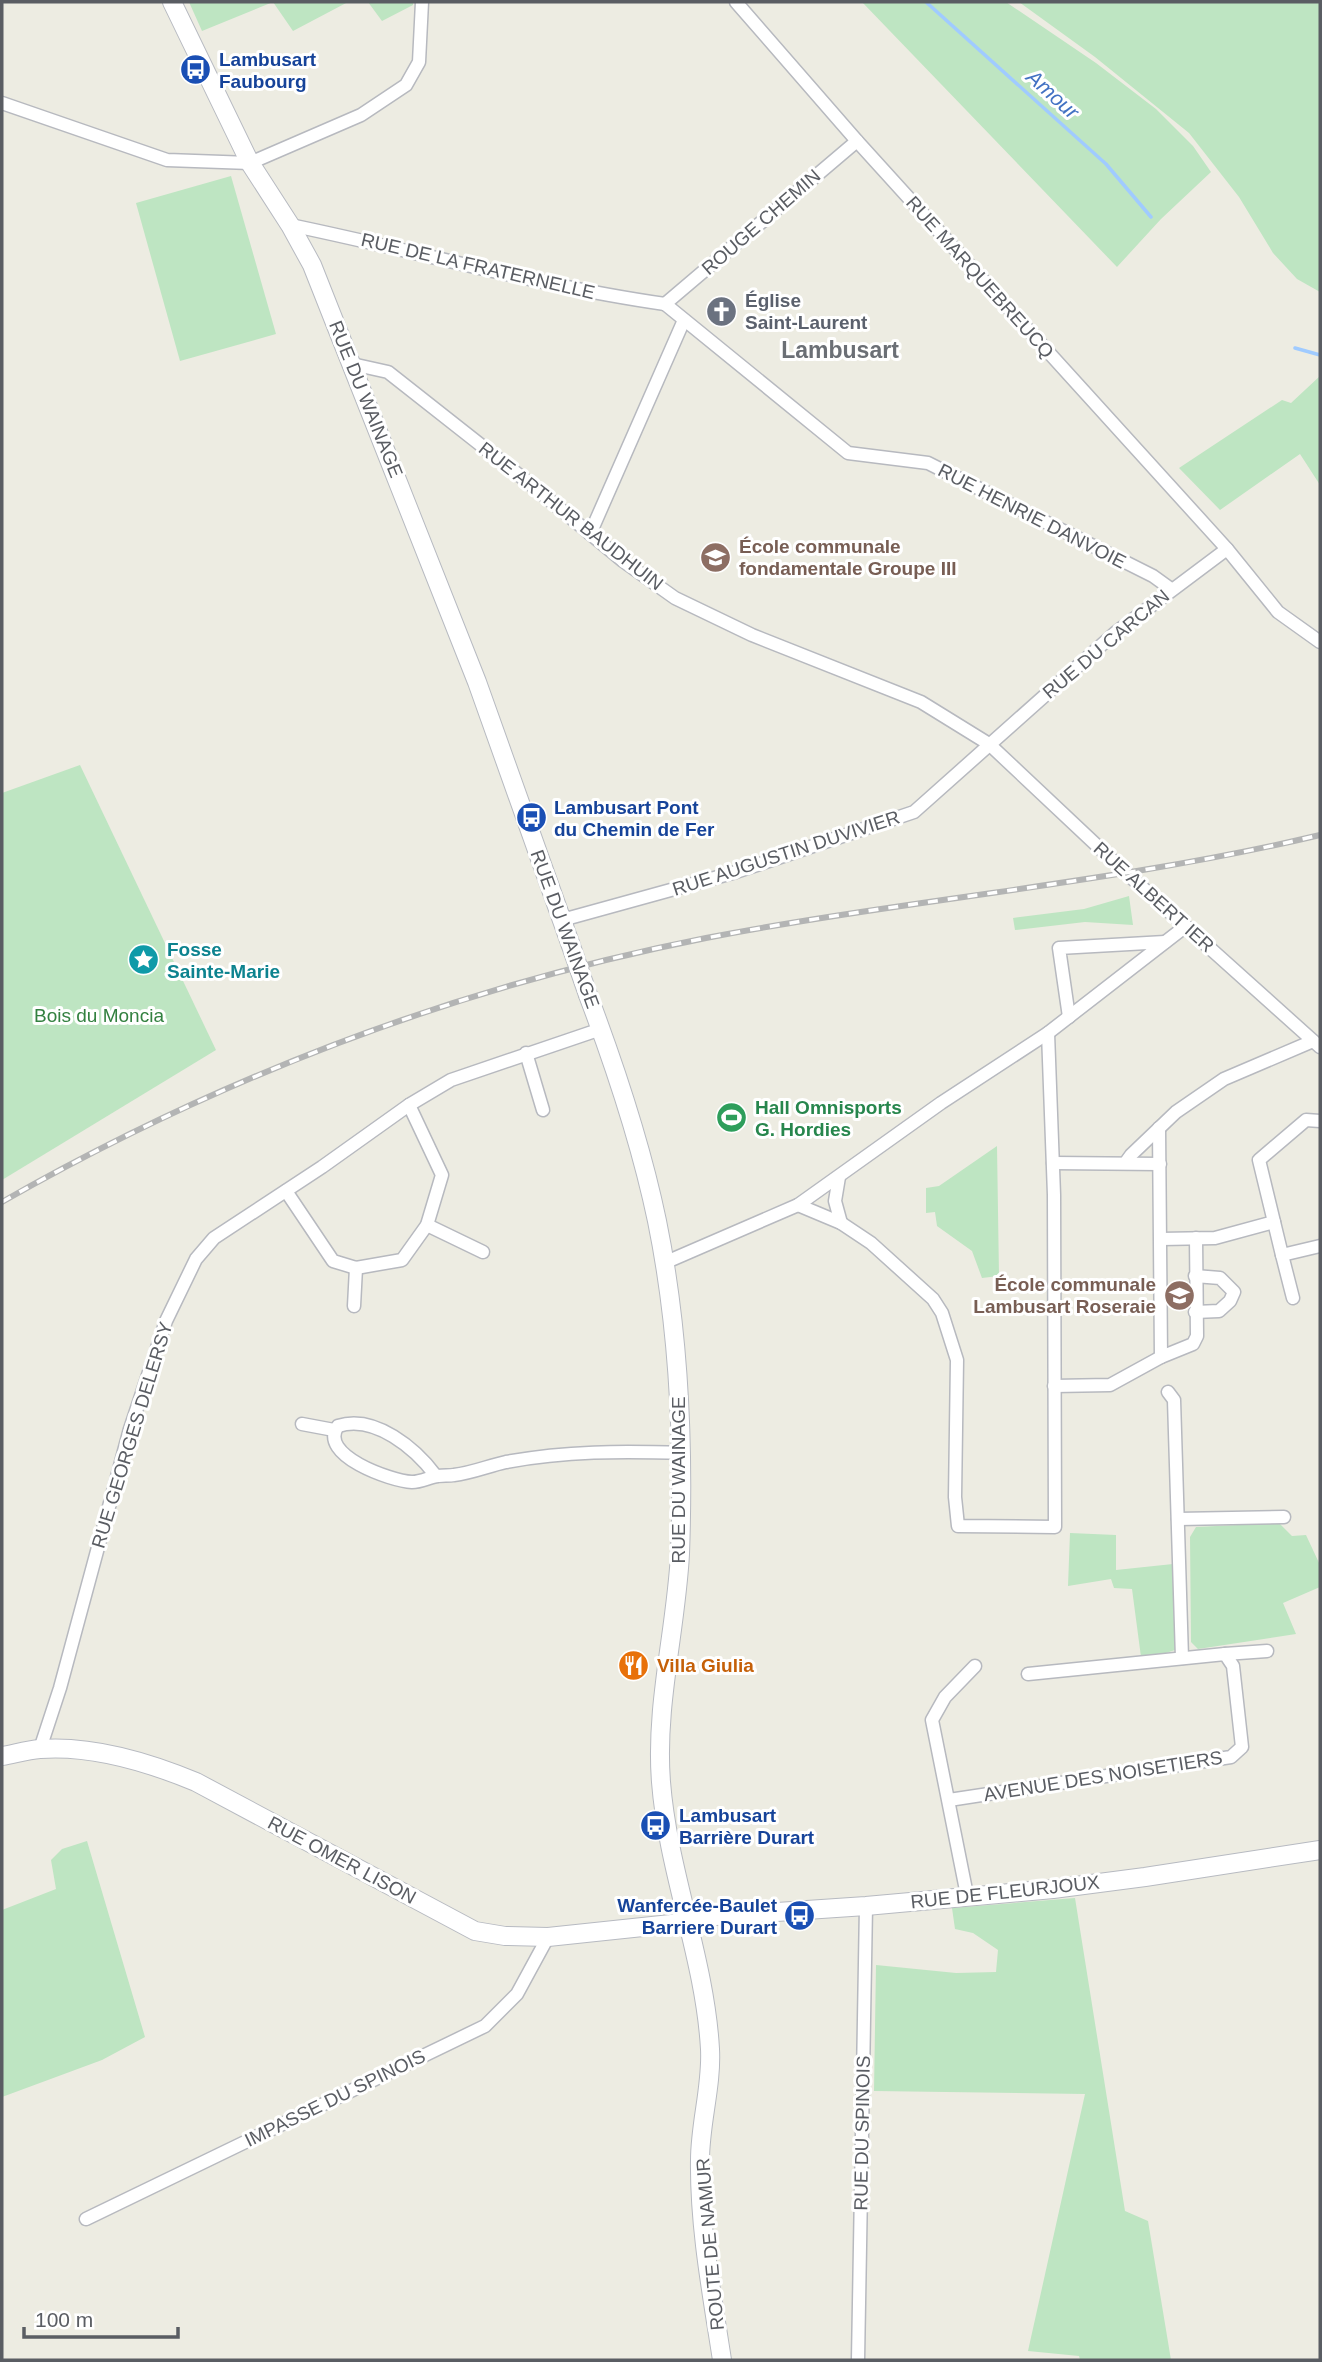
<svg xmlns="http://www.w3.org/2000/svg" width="1322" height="2362" font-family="Helvetica,sans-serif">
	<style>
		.green { fill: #bee5c2 }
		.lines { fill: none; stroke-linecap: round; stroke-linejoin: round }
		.stream { stroke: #a0cbff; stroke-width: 3.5 }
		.street-casing { stroke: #b7b9bf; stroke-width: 15 }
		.secondary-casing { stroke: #b7bac1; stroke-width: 20 }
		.street { stroke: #fff; stroke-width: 12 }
		.secondary { stroke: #fff; stroke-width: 18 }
		.rail-casing { stroke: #b3b4b4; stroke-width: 6 }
		.rail { stroke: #fff; stroke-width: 3.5; stroke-dasharray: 10; stroke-linecap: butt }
		.secondary-bridge-casing { stroke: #b7bac1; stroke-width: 20; stroke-linecap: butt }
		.secondary-bridge { stroke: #fff; stroke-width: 18 }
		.labels { text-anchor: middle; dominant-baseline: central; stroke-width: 6; stroke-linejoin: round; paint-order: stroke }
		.transit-label { font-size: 19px; font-weight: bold; fill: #164399; stroke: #fff; text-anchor: start }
		.street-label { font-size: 19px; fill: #5a5d63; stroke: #fff }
		.worship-label { font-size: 19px; font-weight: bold; fill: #5b616d; stroke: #fff; text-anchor: start }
		.education-label { font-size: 19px; font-weight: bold; fill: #785e54; stroke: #fff; text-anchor: start }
		.culture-label { font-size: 19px; font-weight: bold; fill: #0d838f; stroke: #fff; text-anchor: start }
		.park-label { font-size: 19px; fill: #338140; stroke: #fff }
		.leisure-label { font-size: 19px; font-weight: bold; fill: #27864d; stroke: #fff; text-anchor: start }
		.food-label { font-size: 19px; font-weight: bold; fill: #c56008; stroke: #fff; text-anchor: start }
		.water-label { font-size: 21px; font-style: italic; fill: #4272c3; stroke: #fff }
		.quarter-label { font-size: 23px; font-weight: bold; fill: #6b6f75; stroke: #fff }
	</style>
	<rect width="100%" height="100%" fill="#edece2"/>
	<g class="green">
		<path d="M189,2H348L293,31L273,2L202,31Z"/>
		<path d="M368,2H413V5L382,21Z"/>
		<path d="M862,2H1006L1096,63L1156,109L1193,146L1211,172L1161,219L1117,267Z"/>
		<path d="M1019,2H1320V292L1297,279L1273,253L1239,197L1189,133L1095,57Z"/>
		<path d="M231,176L276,334L180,361L136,203Z"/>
		<path d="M1320,376V485L1300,454L1220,510L1179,468L1282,400L1291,403Z"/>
		<path d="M80,765L216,1050L2,1180V793Z"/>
		<path d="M1129,896L1133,925L1085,922L1015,930L1013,918L1084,909Z"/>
		<path d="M997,1146L999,1276L982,1278L972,1251L937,1226L935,1212L926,1213V1188L939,1186Z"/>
		<path d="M1279,1523L1292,1536L1306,1535L1320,1565V1587L1283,1603L1296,1634L1198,1649L1191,1642L1190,1537L1196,1527Z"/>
		<path d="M1070,1533L1116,1535V1570L1173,1564L1175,1650L1160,1655L1141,1657L1132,1589L1114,1588L1111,1579L1068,1586Z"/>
		<path d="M87,1841L145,2037L102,2060L2,2097V1910L56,1889L51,1860L62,1849Z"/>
		<path d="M1075,1898L1125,2211L1148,2221L1171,2360H1080L1079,2356L1028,2351L1085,2094L874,2091L876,1965L956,1973L996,1972L998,1950L973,1933L955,1929L952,1908Z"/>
	</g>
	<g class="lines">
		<g class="stream">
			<path d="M926,2L1106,164L1151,217"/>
			<path d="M1295,348L1320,355"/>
		</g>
		<defs>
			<g id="street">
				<path d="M736,2L857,141L1227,549L1278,612L1320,642"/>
				<path d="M2,103L167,160L250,163L361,115L406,85L419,62L422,2"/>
				<path d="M290,225C416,251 539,286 665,304"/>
				<path d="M665,304L848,453L928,463L1153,576L1171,589"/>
				<path d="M665,304L857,141"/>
				<path d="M352,364L388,372L529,483L623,561L675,598L752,635L921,702L989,744L1125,872L1320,1047"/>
				<path d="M590,534L684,320"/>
				<path d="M562,920L736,872L914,812L1115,633L1227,549"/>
				<path d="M1069,1017L1059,948L1165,942"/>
				<path d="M526,1053L543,1110"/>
				<path d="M1320,1121L1306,1120L1259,1160L1282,1255L1320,1246"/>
				<path d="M1159,1128L1161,1357"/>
				<path d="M1126,1162L1131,1155L1176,1112L1224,1079L1313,1041"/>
				<path d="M1053,1163L1160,1164"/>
				<path d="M839,1177L835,1201L841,1223"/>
				<path d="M286,1191L333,1261L356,1268L402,1260L427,1225L442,1175L409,1105"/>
				<path d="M798,1205L841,1223L871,1243L933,1299L942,1313L957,1360L955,1497L958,1526L1055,1527L1054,1195L1048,1033"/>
				<path d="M427,1225L483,1252"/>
				<path d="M1161,1239L1215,1238L1274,1222"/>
				<path d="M1282,1255L1293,1298"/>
				<path d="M664,1263L798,1205L941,1103L1048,1033L1186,926"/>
				<path d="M354,1306L356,1268"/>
				<path d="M1195,1312L1219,1311L1230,1301L1234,1292L1220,1278L1195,1276"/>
				<path d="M1054,1386L1110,1385L1161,1357L1193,1344L1197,1336L1196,1238"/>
				<path d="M1168,1392L1174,1400L1182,1658"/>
				<path d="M302,1424L334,1430"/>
				<path d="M436,1476C416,1449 375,1414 338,1426C317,1455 391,1481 412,1482C422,1482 429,1477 438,1476C443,1475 449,1476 454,1475C472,1473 488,1466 506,1462C566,1451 621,1451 682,1453"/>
				<path d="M1178,1519L1284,1517"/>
				<path d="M1225,1654L1267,1651"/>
				<path d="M40,1749L60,1688L130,1429L166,1321L196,1259L214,1238L322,1167L409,1105L451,1080L601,1029"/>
				<path d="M949,1800L1231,1757L1242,1747L1233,1666L1225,1654L1028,1674"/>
				<path d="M967,1895L932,1720L945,1697L975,1666"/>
				<path d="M86,2219L485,2026L517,1994L548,1937"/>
				<path d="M858,2360L866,1906"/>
			</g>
			<g id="secondary">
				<path d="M172,2L250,163L290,225L312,265L477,682L570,943"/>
				<path d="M588,995C616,1069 641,1144 657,1221C679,1329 684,1444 680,1554C676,1630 655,1706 661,1782C668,1872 705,1959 710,2049C712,2086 700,2123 700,2160C699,2226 712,2295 722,2360"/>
				<path d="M2,1756C14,1754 27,1750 40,1749C92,1745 148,1762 196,1782L475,1931L505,1936L548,1937L671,1924L701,1917L866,1906L1053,1889L1145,1877L1320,1850"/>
			</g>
		</defs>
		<use href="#street" class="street-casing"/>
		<use href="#secondary" class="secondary-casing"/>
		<use href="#street" class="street"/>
		<use href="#secondary" class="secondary"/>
		<defs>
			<path id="rail" d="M2,1202C221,1077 457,987 706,938C909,899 1118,883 1320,835"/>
		</defs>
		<use href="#rail" class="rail-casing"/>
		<use href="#rail" class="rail"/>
		<defs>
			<path id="secondary-bridge" d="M570,943L588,995"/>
		</defs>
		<use href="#secondary-bridge" class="secondary-bridge-casing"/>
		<use href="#secondary-bridge" class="secondary-bridge"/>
	</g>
	<defs>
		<symbol id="bus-disc" viewBox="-11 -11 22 22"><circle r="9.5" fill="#1a4fb4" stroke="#fff"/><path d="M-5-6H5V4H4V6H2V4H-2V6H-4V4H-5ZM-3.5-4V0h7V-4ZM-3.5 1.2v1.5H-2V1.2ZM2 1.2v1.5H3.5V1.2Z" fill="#fff"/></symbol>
		<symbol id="church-disc" viewBox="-11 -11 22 22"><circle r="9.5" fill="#6b7280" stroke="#fff"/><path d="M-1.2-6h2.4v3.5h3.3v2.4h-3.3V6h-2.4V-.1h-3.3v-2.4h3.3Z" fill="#fff"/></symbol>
		<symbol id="school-disc" viewBox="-11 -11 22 22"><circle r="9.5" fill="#8d6e63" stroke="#fff"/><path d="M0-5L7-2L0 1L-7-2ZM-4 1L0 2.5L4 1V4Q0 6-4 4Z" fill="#fff"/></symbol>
		<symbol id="sight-disc" viewBox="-11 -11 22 22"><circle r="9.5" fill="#0f9aa8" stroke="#fff"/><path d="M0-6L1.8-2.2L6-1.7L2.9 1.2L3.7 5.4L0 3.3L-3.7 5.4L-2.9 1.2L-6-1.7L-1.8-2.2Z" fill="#fff"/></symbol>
		<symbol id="stadium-disc" viewBox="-11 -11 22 22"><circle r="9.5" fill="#2e9e5b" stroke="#fff"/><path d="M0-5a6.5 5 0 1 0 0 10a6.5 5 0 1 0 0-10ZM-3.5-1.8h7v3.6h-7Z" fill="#fff"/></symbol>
		<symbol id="restaurant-disc" viewBox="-11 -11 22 22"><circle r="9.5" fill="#e8710a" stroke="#fff"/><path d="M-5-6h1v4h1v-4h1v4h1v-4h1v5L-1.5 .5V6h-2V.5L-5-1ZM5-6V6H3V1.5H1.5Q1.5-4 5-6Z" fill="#fff"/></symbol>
	</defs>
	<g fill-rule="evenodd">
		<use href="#bus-disc" x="178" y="52" width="35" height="35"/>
		<use href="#church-disc" x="704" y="294" width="35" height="35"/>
		<use href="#school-disc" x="698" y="540" width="35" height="35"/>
		<use href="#bus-disc" x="514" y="800" width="35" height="35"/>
		<use href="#sight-disc" x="126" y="942" width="35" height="35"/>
		<use href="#stadium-disc" x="714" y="1100" width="35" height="35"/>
		<use href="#school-disc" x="1162" y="1278" width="35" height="35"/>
		<use href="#restaurant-disc" x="616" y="1648" width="35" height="35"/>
		<use href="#bus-disc" x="638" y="1808" width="35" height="35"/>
		<use href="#bus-disc" x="782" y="1898" width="35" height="35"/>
	</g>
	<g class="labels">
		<g class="transit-label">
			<text x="219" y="59">Lambusart<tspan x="219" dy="22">Faubourg</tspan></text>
			<text x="554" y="807">Lambusart Pont<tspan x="554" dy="22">du Chemin de Fer</tspan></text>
			<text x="679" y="1815">Lambusart<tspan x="679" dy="22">Barrière Durart</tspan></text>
			<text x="777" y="1905" text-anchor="end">Wanfercée-Baulet<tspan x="777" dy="22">Barriere Durart</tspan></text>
		</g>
		<g class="street-label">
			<text transform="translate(761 222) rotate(-41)">ROUGE CHEMIN</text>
			<text transform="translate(478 266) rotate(13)">RUE DE LA FRATERNELLE</text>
			<text transform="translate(980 277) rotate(48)">RUE MARQUEBREUCQ</text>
			<text transform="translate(366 399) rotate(68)">RUE DU WAINAGE</text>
			<text transform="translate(571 516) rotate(38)">RUE ARTHUR BAUDHUIN</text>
			<text transform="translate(1032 516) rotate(27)">RUE HENRIE DANVOIE</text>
			<text transform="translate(1106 644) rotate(-40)">RUE DU CARCAN</text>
			<text transform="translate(786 853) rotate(-18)">RUE AUGUSTIN DUVIVIER</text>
			<text transform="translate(1154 897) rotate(42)">RUE ALBERT IER</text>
			<text transform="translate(565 929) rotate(70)">RUE DU WAINAGE</text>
			<text transform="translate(132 1435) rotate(-73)">RUE GEORGES DELERSY</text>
			<text transform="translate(678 1480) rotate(-90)">RUE DU WAINAGE</text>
			<text transform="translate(1103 1776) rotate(-9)">AVENUE DES NOISETIERS</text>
			<text transform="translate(342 1860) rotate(28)">RUE OMER LISON</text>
			<text transform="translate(1005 1892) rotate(-6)">RUE DE FLEURJOUX</text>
			<text transform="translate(335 2098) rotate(-26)">IMPASSE DU SPINOIS</text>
			<text transform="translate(862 2133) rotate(-89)">RUE DU SPINOIS</text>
			<text transform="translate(710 2244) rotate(-95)">ROUTE DE NAMUR</text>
		</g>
		<g class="worship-label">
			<text x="745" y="300">Église<tspan x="745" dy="22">Saint-Laurent</tspan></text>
		</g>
		<g class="education-label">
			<text x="739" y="546">École communale<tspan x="739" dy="22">fondamentale Groupe III</tspan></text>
			<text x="1156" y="1284" text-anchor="end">École communale<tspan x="1156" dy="22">Lambusart Roseraie</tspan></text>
		</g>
		<g class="culture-label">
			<text x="167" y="949">Fosse<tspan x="167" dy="22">Sainte-Marie</tspan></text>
		</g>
		<g class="park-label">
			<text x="99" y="1015">Bois du Moncia</text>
		</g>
		<g class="leisure-label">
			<text x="755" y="1107">Hall Omnisports<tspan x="755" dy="22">G. Hordies</tspan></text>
		</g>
		<g class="food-label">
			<text x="657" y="1665">Villa Giulia</text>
		</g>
		<g class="water-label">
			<text transform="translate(1053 94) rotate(42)">Amour</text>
		</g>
		<g class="quarter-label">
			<text x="840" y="350">Lambusart</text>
		</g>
	</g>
	<rect width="1322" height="2362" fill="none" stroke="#5a5d63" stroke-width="7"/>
	<path d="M24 2327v10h154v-10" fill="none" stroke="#5a5d63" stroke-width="3.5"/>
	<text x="35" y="2327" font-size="21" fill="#5a5d63" stroke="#ffffff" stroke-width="5" paint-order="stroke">100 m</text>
</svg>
